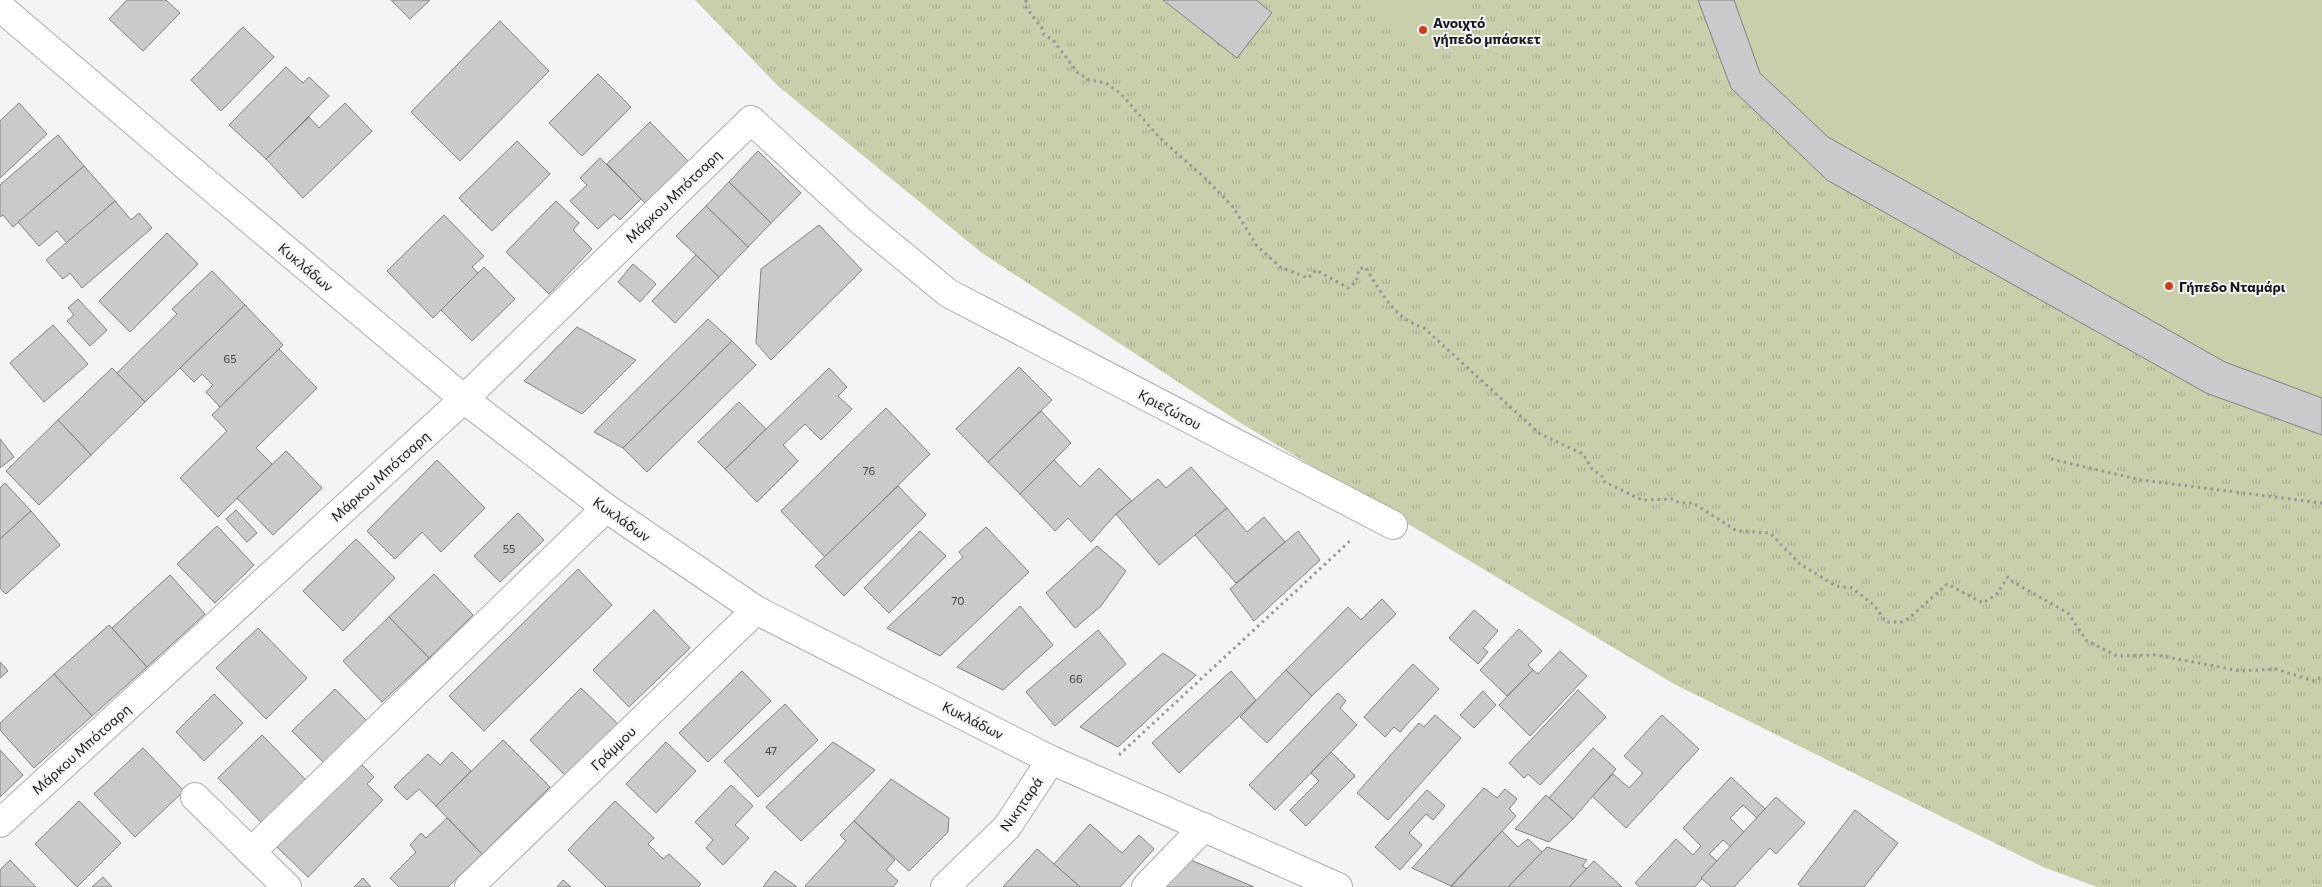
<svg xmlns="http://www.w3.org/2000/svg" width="2322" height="887" font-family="Commissioner,sans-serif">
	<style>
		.grass { fill: url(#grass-tufts) }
		.garden { fill: #c8cfaa }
		.building { fill: #c8cacc; stroke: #808183 }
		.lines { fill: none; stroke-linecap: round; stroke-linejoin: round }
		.minor-casing { stroke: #aaacae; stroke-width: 30 }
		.path { stroke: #969799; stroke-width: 3; stroke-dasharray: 2.5 4; stroke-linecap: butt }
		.minor { stroke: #fff; stroke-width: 28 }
		.poi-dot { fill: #c83f18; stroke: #f3f4f6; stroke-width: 2 }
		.labels { text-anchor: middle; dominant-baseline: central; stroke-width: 4; stroke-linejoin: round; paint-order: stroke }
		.number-label { font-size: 11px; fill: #424445 }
		.poi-label { font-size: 14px; font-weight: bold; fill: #161718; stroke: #f3f4f6; text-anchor: start }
		.street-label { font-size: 14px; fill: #161718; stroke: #f3f4f6 }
	</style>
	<defs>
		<pattern id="grass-tufts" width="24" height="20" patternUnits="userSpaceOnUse" patternTransform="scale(1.25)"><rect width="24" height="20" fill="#c8cfaa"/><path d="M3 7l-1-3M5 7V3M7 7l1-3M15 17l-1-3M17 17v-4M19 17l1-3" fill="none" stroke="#abb192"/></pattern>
	</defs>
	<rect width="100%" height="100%" fill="#f3f4f6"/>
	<path class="grass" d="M695,0H1698L1731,88L2322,435V887H2097L2043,867L1674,684L1239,422L982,253L778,86Z"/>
	<g class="garden">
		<path d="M1357,0H1477L1428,59Z"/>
		<path d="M1698,0H2322V435L2206,393L1827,180L1731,88Z"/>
	</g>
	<g class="building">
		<path d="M127,0H166L180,13L143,51L109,19Z"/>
		<path d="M391,0H430L410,19Z"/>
		<path d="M1163,0H1256L1272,13L1237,58Z"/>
		<path d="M1698,0H1734L1760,73L1828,137L2225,362L2322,398V435L2206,393L1827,180L1731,88Z"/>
		<path d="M500,21L549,71L460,161L411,112Z"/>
		<path d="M243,27L274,57L221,111L191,80Z"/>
		<path d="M286,67L303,83L309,77L329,96L266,159L229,125Z"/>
		<path d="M598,74L631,107L582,156L549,123Z"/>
		<path d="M19,103L47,134L0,178V121Z"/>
		<path d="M345,103L372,131L303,198L266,159L309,117L319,128Z"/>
		<path d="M650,122L688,161L646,204L607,164Z"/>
		<path d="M58,135L84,166L13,227L3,215L0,217V185Z"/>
		<path d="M517,141L550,174L492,231L459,198Z"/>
		<path d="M758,151L801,193L771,223L729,182Z"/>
		<path d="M600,158L641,199L620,220L614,214L598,229L570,201L587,185L580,178Z"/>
		<path d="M84,166L115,201L67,243L57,231L39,246L18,222Z"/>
		<path d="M729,182L771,223L748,247L706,206Z"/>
		<path d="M115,201L131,220L139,213L152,228L82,288L70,273L63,279L46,260Z"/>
		<path d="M556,201L579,223L573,230L592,249L549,294L506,252Z"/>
		<path d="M706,206L748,247L719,277L676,236Z"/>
		<path d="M444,215L484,256L472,267L478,273L433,318L387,271Z"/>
		<path d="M819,225L862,270L771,360L756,343L761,269Z"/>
		<path d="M167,233L198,264L130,332L99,301Z"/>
		<path d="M696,255L719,277L675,323L652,301Z"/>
		<path d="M633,264L656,284L640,302L618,282Z"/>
		<path d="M484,267L515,299L472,341L441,310Z"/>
		<path d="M212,271L245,305L145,402L117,373L177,314L172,309Z"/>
		<path d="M78,299L107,330L90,346L67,321L74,315L68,308Z"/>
		<path d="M245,305L283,345L220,407L206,392L213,385L202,374L194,382L180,368Z"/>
		<path d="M708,319L732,341L623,448L594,432Z"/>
		<path d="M53,325L88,364L44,402L10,363Z"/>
		<path d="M577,327L636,360L582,414L524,381Z"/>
		<path d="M732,341L756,365L647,472L623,448Z"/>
		<path d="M279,349L317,388L256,448L272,464L218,517L180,478L227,431L212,415Z"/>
		<path d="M1019,367L1052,400L988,462L956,429Z"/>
		<path d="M112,368L145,402L91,455L58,420Z"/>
		<path d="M829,368L847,387L838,396L852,409L821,440L805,424L783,445L798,461L757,502L725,469Z"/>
		<path d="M739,402L766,429L725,469L698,442Z"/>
		<path d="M886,408L930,454L825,557L781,511Z"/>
		<path d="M1041,411L1071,443L1020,494L988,462Z"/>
		<path d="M58,420L91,455L39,505L6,471Z"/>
		<path d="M0,439L14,457L0,468Z"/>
		<path d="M286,451L322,488L273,535L237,498Z"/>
		<path d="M437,460L485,508L441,552L422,532L395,559L367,531Z"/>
		<path d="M1054,460L1080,487L1099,468L1132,501L1116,514L1091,542L1068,518L1055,531L1020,494Z"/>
		<path d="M1191,467L1227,508L1159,565L1116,514L1158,479L1166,488Z"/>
		<path d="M5,483L31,511L0,539V488Z"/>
		<path d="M898,486L926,515L844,596L815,566Z"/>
		<path d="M1227,508L1247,532L1264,517L1285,542L1236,583L1195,535Z"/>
		<path d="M236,510L257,533L247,542L226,519Z"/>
		<path d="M31,511L60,545L6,594L0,588V539Z"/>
		<path d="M518,513L544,540L500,582L474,556Z"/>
		<path d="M217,526L254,565L215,603L177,564Z"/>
		<path d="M986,527L1029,572L940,656L887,628L963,557L959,552Z"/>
		<path d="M920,531L946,556L889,613L864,588Z"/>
		<path d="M1298,531L1320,560L1254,621L1230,589Z"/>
		<path d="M356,539L395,578L343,631L303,591Z"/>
		<path d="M1097,546L1126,571L1101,606L1075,628L1046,593Z"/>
		<path d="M578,569L612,605L484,731L449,696Z"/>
		<path d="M434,574L473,615L429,658L389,617Z"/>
		<path d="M170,575L205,614L147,667L112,628Z"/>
		<path d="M1382,599L1396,614L1312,696L1286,670L1348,607L1361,620Z"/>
		<path d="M1020,606L1053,645L1003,690L957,667Z"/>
		<path d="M654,610L690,648L629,707L593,670Z"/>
		<path d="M1474,610L1498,631L1483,648L1488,652L1478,664L1449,638Z"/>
		<path d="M389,617L429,658L382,702L343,661Z"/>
		<path d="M109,625L147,667L92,716L54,674Z"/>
		<path d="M258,628L307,678L266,719L216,668Z"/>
		<path d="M1519,629L1542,651L1528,665L1533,670L1507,696L1480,670Z"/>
		<path d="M1098,630L1126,664L1055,726L1026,692Z"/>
		<path d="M1560,651L1587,676L1530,736L1499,705L1533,670L1538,674Z"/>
		<path d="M1163,653L1196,675L1118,747L1080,727Z"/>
		<path d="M0,662L8,671L0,678Z"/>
		<path d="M1413,664L1439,689L1400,732L1394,727L1385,737L1364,717Z"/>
		<path d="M1286,670L1312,696L1267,743L1240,717Z"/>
		<path d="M742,671L771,701L708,762L679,733Z"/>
		<path d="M1231,671L1256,700L1179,773L1152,743Z"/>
		<path d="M54,674L92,716L34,768L0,730V723Z"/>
		<path d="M581,688L618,724L566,776L530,740Z"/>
		<path d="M335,689L369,723L326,765L292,731Z"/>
		<path d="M1578,690L1606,717L1540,785L1528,774L1524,778L1509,763Z"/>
		<path d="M1483,691L1496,705L1474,728L1460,715Z"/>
		<path d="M1338,693L1346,701L1340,708L1357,725L1275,810L1249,785Z"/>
		<path d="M214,694L243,723L204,761L176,732Z"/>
		<path d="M785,704L818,740L758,797L724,761Z"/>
		<path d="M1435,715L1461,738L1388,820L1357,793L1419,723L1424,727Z"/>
		<path d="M1662,715L1699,749L1626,828L1592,796L1613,774L1629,788L1643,773L1624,756Z"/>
		<path d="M262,735L307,781L263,824L218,778Z"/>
		<path d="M503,740L550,787L482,854L436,806Z"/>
		<path d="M666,742L696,771L656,813L626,784Z"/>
		<path d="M833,742L875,770L801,841L766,807Z"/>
		<path d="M143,748L184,791L135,837L94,794Z"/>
		<path d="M1593,748L1616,769L1573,819L1549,798Z"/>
		<path d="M0,750L23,775L0,797Z"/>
		<path d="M452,752L471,771L436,806L419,789L407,800L394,787L428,754L440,765Z"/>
		<path d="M1331,752L1355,776L1306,826L1290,810L1319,781L1311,773Z"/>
		<path d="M360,763L374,777L367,784L383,800L308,877L277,847Z"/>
		<path d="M1731,777L1765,809L1757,818L1743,805L1730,818L1744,832L1731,847L1723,840L1709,854L1717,861L1695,887H1640L1635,883L1676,839L1693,855L1701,846L1683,828Z"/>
		<path d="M891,779L949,818L948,832L909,871L854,821Z"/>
		<path d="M731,785L753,806L735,825L749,838L723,865L706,848L713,840L695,822Z"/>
		<path d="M1484,788L1497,798L1505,789L1517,799L1509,809L1516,816L1451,886L1412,868Z"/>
		<path d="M1427,790L1445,806L1433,820L1426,814L1409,833L1422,845L1400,870L1375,847Z"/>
		<path d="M1546,795L1573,819L1549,842L1515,829Z"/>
		<path d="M1776,797L1805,823L1776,854L1770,848L1734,887H1711L1701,878Z"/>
		<path d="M79,801L121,843L77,887L35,844Z"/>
		<path d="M615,801L654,838L648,844L663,859L669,854L701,884L698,887H606L568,850Z"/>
		<path d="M1855,810L1898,843L1864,887H1802L1798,884Z"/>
		<path d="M447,818L482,854L448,887H399L390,878L416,852L410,845L421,833L426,838Z"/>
		<path d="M854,821L895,860L886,870L898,881L893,887H807L805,886L846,841L840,835Z"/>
		<path d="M1090,824L1122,853L1139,835L1154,849L1120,887H1080L1054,864Z"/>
		<path d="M1502,831L1518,847L1528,839L1542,852L1508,887H1451Z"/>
		<path d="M1547,847L1587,860L1582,866L1587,869L1569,887H1508Z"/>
		<path d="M1037,849L1054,864L1080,887H1003Z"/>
		<path d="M1186,858L1254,887H1162Z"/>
		<path d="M10,860L36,887H0V870Z"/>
		<path d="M1594,861L1622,887H1569Z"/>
		<path d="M775,871L797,887H763Z"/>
		<path d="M103,877L112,887H92Z"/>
		<path d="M363,878L371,887H354Z"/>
		<path d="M563,880L571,887H557Z"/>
	</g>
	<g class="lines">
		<defs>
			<g id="minor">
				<path d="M0,7L198,176L464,399L606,508L756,610L1051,760L1338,887"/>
				<path d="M195,797L287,887"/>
				<path d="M0,823L464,399L751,120L861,221L948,293L1393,525"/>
				<path d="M251,852L606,508"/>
				<path d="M469,887L756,610"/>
				<path d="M945,887L1007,827L1051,760"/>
				<path d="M1146,887L1204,827"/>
			</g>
		</defs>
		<use href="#minor" class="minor-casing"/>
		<g class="path">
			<path d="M1026,0L1025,6L1042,28L1044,35L1053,40L1077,72L1089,80L1106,83L1121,94L1160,138L1206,179L1233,207L1257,246L1280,267L1308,278L1316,270L1348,288L1356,282L1359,269L1365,267C1381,292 1394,319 1424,328L1540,434L1583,454L1592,469L1602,476L1603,481L1642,500L1672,499L1680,503H1693L1737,531L1770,533L1800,564L1836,586L1852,588L1874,605L1886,622H1901L1908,619L1947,584L1983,603L1996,595L2008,577L2013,582L2068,613L2086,640L2117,656L2157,655L2240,671L2276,669L2314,681L2322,677"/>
			<path d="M2051,459L2141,480L2322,503"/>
			<path d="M1119,755L1351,540"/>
		</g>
		<use href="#minor" class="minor"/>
	</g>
	<g class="poi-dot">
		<circle cx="1423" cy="30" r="5"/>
		<circle cx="2169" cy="286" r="5"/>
	</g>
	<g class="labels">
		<g class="number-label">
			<text x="230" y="358">65</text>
			<text x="869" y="470">76</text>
			<text x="509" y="548">55</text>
			<text x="958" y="600">70</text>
			<text x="1076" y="678">66</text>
			<text x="771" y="750">47</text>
		</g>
		<g class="poi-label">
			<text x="1433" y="22">Ανοιχτό<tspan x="1433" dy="16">γήπεδο μπάσκετ</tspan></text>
			<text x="2179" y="286">Γήπεδο Νταμάρι</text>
		</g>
		<g class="street-label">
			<text transform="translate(673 196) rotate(-44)">Μάρκου Μπότσαρη</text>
			<text transform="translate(306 267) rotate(40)">Κυκλάδων</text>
			<text transform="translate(1170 409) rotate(28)">Κριεζώτου</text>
			<text transform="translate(380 476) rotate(-42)">Μάρκου Μπότσαρη</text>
			<text transform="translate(622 519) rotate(35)">Κυκλάδων</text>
			<text transform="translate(973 720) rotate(27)">Κυκλάδων</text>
			<text transform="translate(613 748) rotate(-44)">Γράμμου</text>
			<text transform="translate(81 749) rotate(-42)">Μάρκου Μπότσαρη</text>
			<text transform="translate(1021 804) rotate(-55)">Νικηταρά</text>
		</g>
	</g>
</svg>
